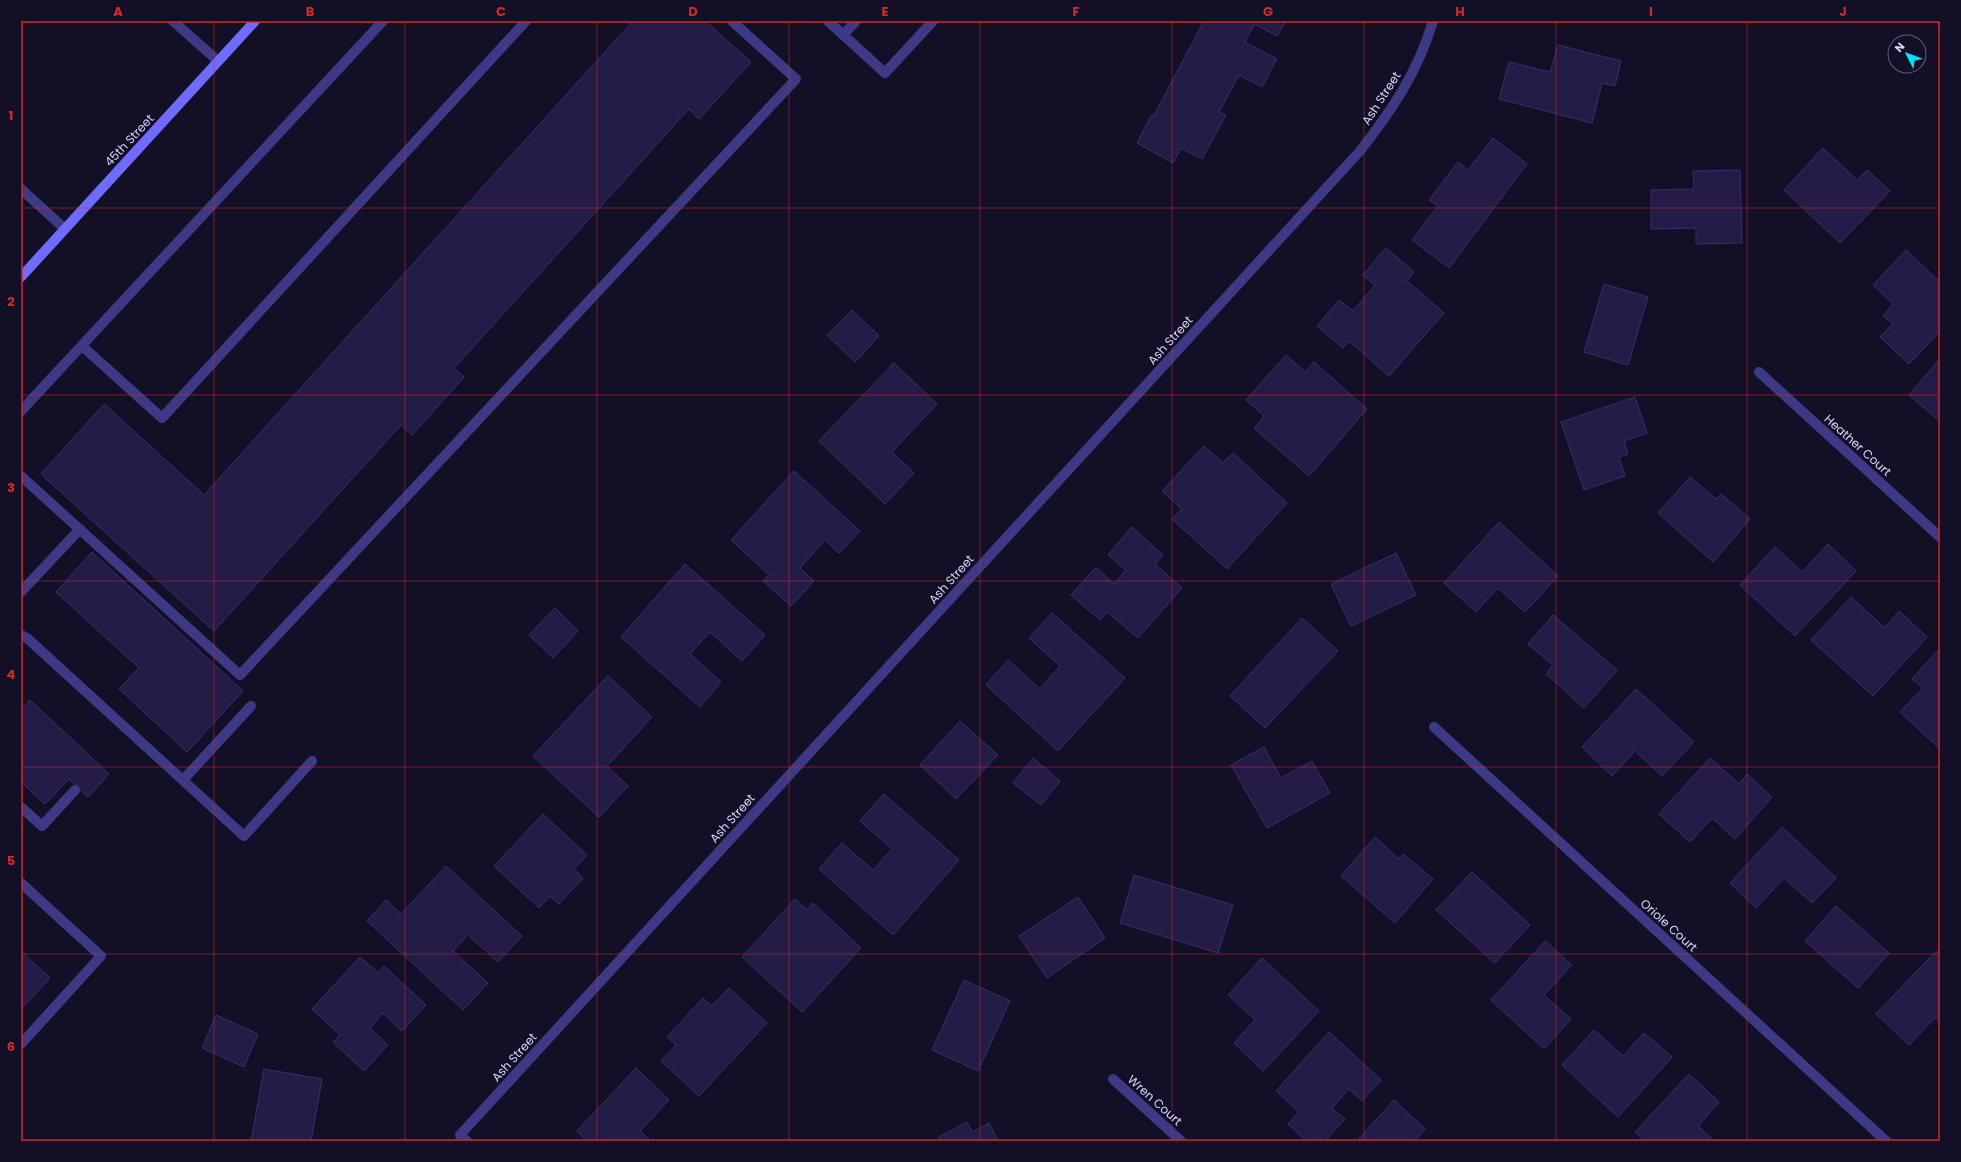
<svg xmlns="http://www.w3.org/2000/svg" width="1961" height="1162" font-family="Poppins,sans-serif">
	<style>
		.building { fill: #241b47; stroke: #3b2d73 }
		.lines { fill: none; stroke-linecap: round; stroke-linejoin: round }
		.lane { stroke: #3d3a85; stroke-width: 10 }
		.street { stroke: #3d3a85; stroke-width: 10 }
		.secondary { stroke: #6f6bff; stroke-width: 10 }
		.grid { fill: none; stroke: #d62828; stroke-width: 1; stroke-opacity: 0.55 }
		.labels { text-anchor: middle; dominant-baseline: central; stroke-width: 3.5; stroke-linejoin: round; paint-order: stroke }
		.street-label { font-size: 12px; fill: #d9d4ff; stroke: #130f26 }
		.neatline { fill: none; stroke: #d62828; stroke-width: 1.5 }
		.grid-label { font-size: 13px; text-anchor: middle; font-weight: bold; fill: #d62828 }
	</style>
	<rect width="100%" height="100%" fill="#130f26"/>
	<g class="building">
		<path d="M633,21H705L751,62L699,119L689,109L454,368L464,377L412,435L401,425L214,631L41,474L104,404L204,495Z"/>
		<path d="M1204,21H1286L1277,36L1254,24L1245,42L1277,59L1262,87L1239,75L1219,112L1226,115L1202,159L1181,148L1173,163L1137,143L1151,116L1153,117Z"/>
		<path d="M1558,45L1621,61L1615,86L1602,83L1592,123L1499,99L1509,62L1550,72Z"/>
		<path d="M1493,138L1527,164L1449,268L1412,240L1438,206L1429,200L1458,162L1468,170Z"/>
		<path d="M1823,148L1857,180L1867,170L1890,191L1840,243L1784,190Z"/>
		<path d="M1740,170L1742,243L1696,244V228L1651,229V190L1694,189L1693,171Z"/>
		<path d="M1386,248L1414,272L1407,281L1444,313L1389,376L1349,341L1343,348L1317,326L1339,300L1353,311L1375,285L1363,275Z"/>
		<path d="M1906,250L1940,282V331L1909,364L1880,337L1893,324L1883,316L1893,304L1873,285Z"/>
		<path d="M1604,284L1648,297L1628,365L1584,352Z"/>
		<path d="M852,310L879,336L855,362L827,335Z"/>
		<path d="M1286,355L1305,372L1314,362L1367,409L1309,476L1254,428L1264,416L1246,400Z"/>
		<path d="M1940,359V420L1939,421L1909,395Z"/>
		<path d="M894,363L937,404L892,452L914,473L885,504L819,441Z"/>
		<path d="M1635,397L1647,433L1624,441L1628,454L1619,457L1625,476L1584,490L1561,422Z"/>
		<path d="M1204,446L1223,463L1233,453L1287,503L1227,569L1172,519L1182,509L1162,491Z"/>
		<path d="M794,471L860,531L839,553L825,540L800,568L814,581L791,606L763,581L769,575L731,540Z"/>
		<path d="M1690,477L1716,499L1721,494L1750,519L1713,562L1658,513Z"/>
		<path d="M1499,522L1558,576L1525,612L1498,588L1476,612L1444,583Z"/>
		<path d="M1132,527L1163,555L1155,564L1182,588L1138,638L1107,612L1100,620L1071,595L1096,567L1114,584L1126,570L1108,555Z"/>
		<path d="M1828,544L1856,571L1795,636L1740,585L1775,547L1802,572Z"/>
		<path d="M92,552L243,691L187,752L119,689L139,668L56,592Z"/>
		<path d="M1396,553L1416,595L1351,626L1331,584Z"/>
		<path d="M685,564L765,635L742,661L710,632L690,654L721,682L700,707L621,637Z"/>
		<path d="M1851,597L1885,628L1899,611L1927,637L1873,696L1811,640Z"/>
		<path d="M555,608L578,631L553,658L529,635Z"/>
		<path d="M1052,613L1125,678L1058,751L986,685L1008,660L1040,689L1060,666L1029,638Z"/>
		<path d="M1553,615L1617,670L1584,708L1546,674L1553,665L1528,644Z"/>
		<path d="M1302,618L1338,651L1265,728L1230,696Z"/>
		<path d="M1940,648V749L1900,712L1923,688L1912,679Z"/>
		<path d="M608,676L652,717L607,766L628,786L599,817L533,756Z"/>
		<path d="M1636,689L1694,742L1662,776L1635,751L1612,776L1582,747Z"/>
		<path d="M30,700L109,774L88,797L69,779L45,804L21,782V710Z"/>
		<path d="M960,721L998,755L956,799L920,765Z"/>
		<path d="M1264,747L1281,778L1312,761L1330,793L1267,828L1231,765Z"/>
		<path d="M1033,758L1060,781L1041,805L1013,783Z"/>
		<path d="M1710,758L1739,784L1747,774L1772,797L1735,839L1712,818L1690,842L1659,814Z"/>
		<path d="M884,794L959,860L893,935L819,869L842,843L873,870L892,849L860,821Z"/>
		<path d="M543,814L587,855L574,869L583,878L559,904L550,896L539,908L494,866Z"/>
		<path d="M1782,827L1836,878L1812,903L1784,878L1756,908L1730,883Z"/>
		<path d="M1375,837L1399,859L1403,854L1433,879L1395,923L1341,876Z"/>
		<path d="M446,866L522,936L498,962L468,935L453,951L488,983L463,1010L367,921L386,900L401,914Z"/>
		<path d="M1472,872L1530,925L1495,963L1436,910Z"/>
		<path d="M1134,875L1233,905L1218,953L1120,923Z"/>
		<path d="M1078,897L1105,938L1047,978L1019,936Z"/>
		<path d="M795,899L807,910L813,903L861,948L802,1012L742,957Z"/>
		<path d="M1836,906L1889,953L1858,988L1805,941Z"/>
		<path d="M1545,941L1572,965L1544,995L1571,1019L1544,1049L1491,1000Z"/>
		<path d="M21,951L50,978L21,1009Z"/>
		<path d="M1936,951L1940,954V1022L1935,1018L1909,1045L1876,1014Z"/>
		<path d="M360,957L378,973L384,966L426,1005L402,1031L383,1013L370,1028L388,1045L364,1071L333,1042L340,1035L312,1009Z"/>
		<path d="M1262,958L1319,1011L1263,1071L1234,1043L1255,1020L1228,995Z"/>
		<path d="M964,980L1010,1001L978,1071L932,1050Z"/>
		<path d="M729,988L767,1023L699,1096L661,1061L676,1045L667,1037L703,998L712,1006Z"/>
		<path d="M216,1015L258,1034L244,1067L202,1048Z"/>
		<path d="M1594,1030L1623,1056L1644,1033L1672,1057L1618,1117L1562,1065Z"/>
		<path d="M1329,1032L1381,1080L1362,1101L1349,1089L1332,1108L1345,1119L1325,1141H1306L1288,1124L1299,1112L1276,1091Z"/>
		<path d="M636,1068L669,1100L640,1131L651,1141H587L577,1131Z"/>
		<path d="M264,1069L322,1079L311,1141H251Z"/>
		<path d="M1689,1074L1719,1102L1698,1126L1714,1141H1645L1635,1132Z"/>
		<path d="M1394,1100L1425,1129L1415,1141H1357Z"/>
		<path d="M967,1122L972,1132L989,1123L998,1141H941L939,1137Z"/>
	</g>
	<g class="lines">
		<g class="lane">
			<path d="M173,21L218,61"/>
			<path d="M828,21L885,73L933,21"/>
			<path d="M843,35L856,21"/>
			<path d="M82,346L162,418L526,21"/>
			<path d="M21,411L383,21"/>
			<path d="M21,476L240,675L796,79L732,21"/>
			<path d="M21,592L80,529"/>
			<path d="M21,635L27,638L244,836L312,761"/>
			<path d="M183,780L251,706"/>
			<path d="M21,807L42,826L75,790"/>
			<path d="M21,883L101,956L21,1044"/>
		</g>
		<g class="street">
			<path d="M21,189L65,229"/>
			<path d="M1759,372L1940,537"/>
			<path d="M1434,727L1886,1141"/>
			<path d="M1113,1079L1181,1141"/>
			<path d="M467,1141L460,1135L1360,151C1392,110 1418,72 1433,21"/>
		</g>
		<path class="secondary" d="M21,277L255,21"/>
	</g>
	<path class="grid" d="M214,21V1141M405,21V1141M597,21V1141M789,21V1141M980,21V1141M1172,21V1141M1364,21V1141M1556,21V1141M1747,21V1141M21,208H1940M21,395H1940M21,581H1940M21,767H1940M21,954H1940"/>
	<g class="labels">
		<g class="street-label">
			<text transform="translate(1381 98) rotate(-57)">Ash Street</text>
			<text transform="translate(129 140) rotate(-47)">45th Street</text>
			<text transform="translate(1170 340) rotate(-48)">Ash Street</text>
			<text transform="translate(1858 445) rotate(42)">Heather Court</text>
			<text transform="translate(951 579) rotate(-48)">Ash Street</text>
			<text transform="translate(732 818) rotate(-48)">Ash Street</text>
			<text transform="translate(1669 925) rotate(42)">Oriole Court</text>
			<text transform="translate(514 1057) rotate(-48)">Ash Street</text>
			<text transform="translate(1155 1100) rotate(42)">Wren Court</text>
		</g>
	</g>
	<rect width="1961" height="1162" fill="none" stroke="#130f26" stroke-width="44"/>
	<g transform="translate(1907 54) rotate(312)"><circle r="19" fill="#130f26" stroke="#625e7d"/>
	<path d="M0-3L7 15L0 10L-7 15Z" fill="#00e5ff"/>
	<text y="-6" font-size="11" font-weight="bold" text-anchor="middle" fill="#d9d4ff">N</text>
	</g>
	<rect x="22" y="22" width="1917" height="1118" class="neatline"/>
	<g class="grid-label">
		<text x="118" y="16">A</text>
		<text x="310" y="16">B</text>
		<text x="501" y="16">C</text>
		<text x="693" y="16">D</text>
		<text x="885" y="16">E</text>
		<text x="1076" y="16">F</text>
		<text x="1268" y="16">G</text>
		<text x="1460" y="16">H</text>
		<text x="1651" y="16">I</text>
		<text x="1843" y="16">J</text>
		<text x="11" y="120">1</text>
		<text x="11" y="306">2</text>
		<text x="11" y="492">3</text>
		<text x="11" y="679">4</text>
		<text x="11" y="865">5</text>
		<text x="11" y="1051">6</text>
	</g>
</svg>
